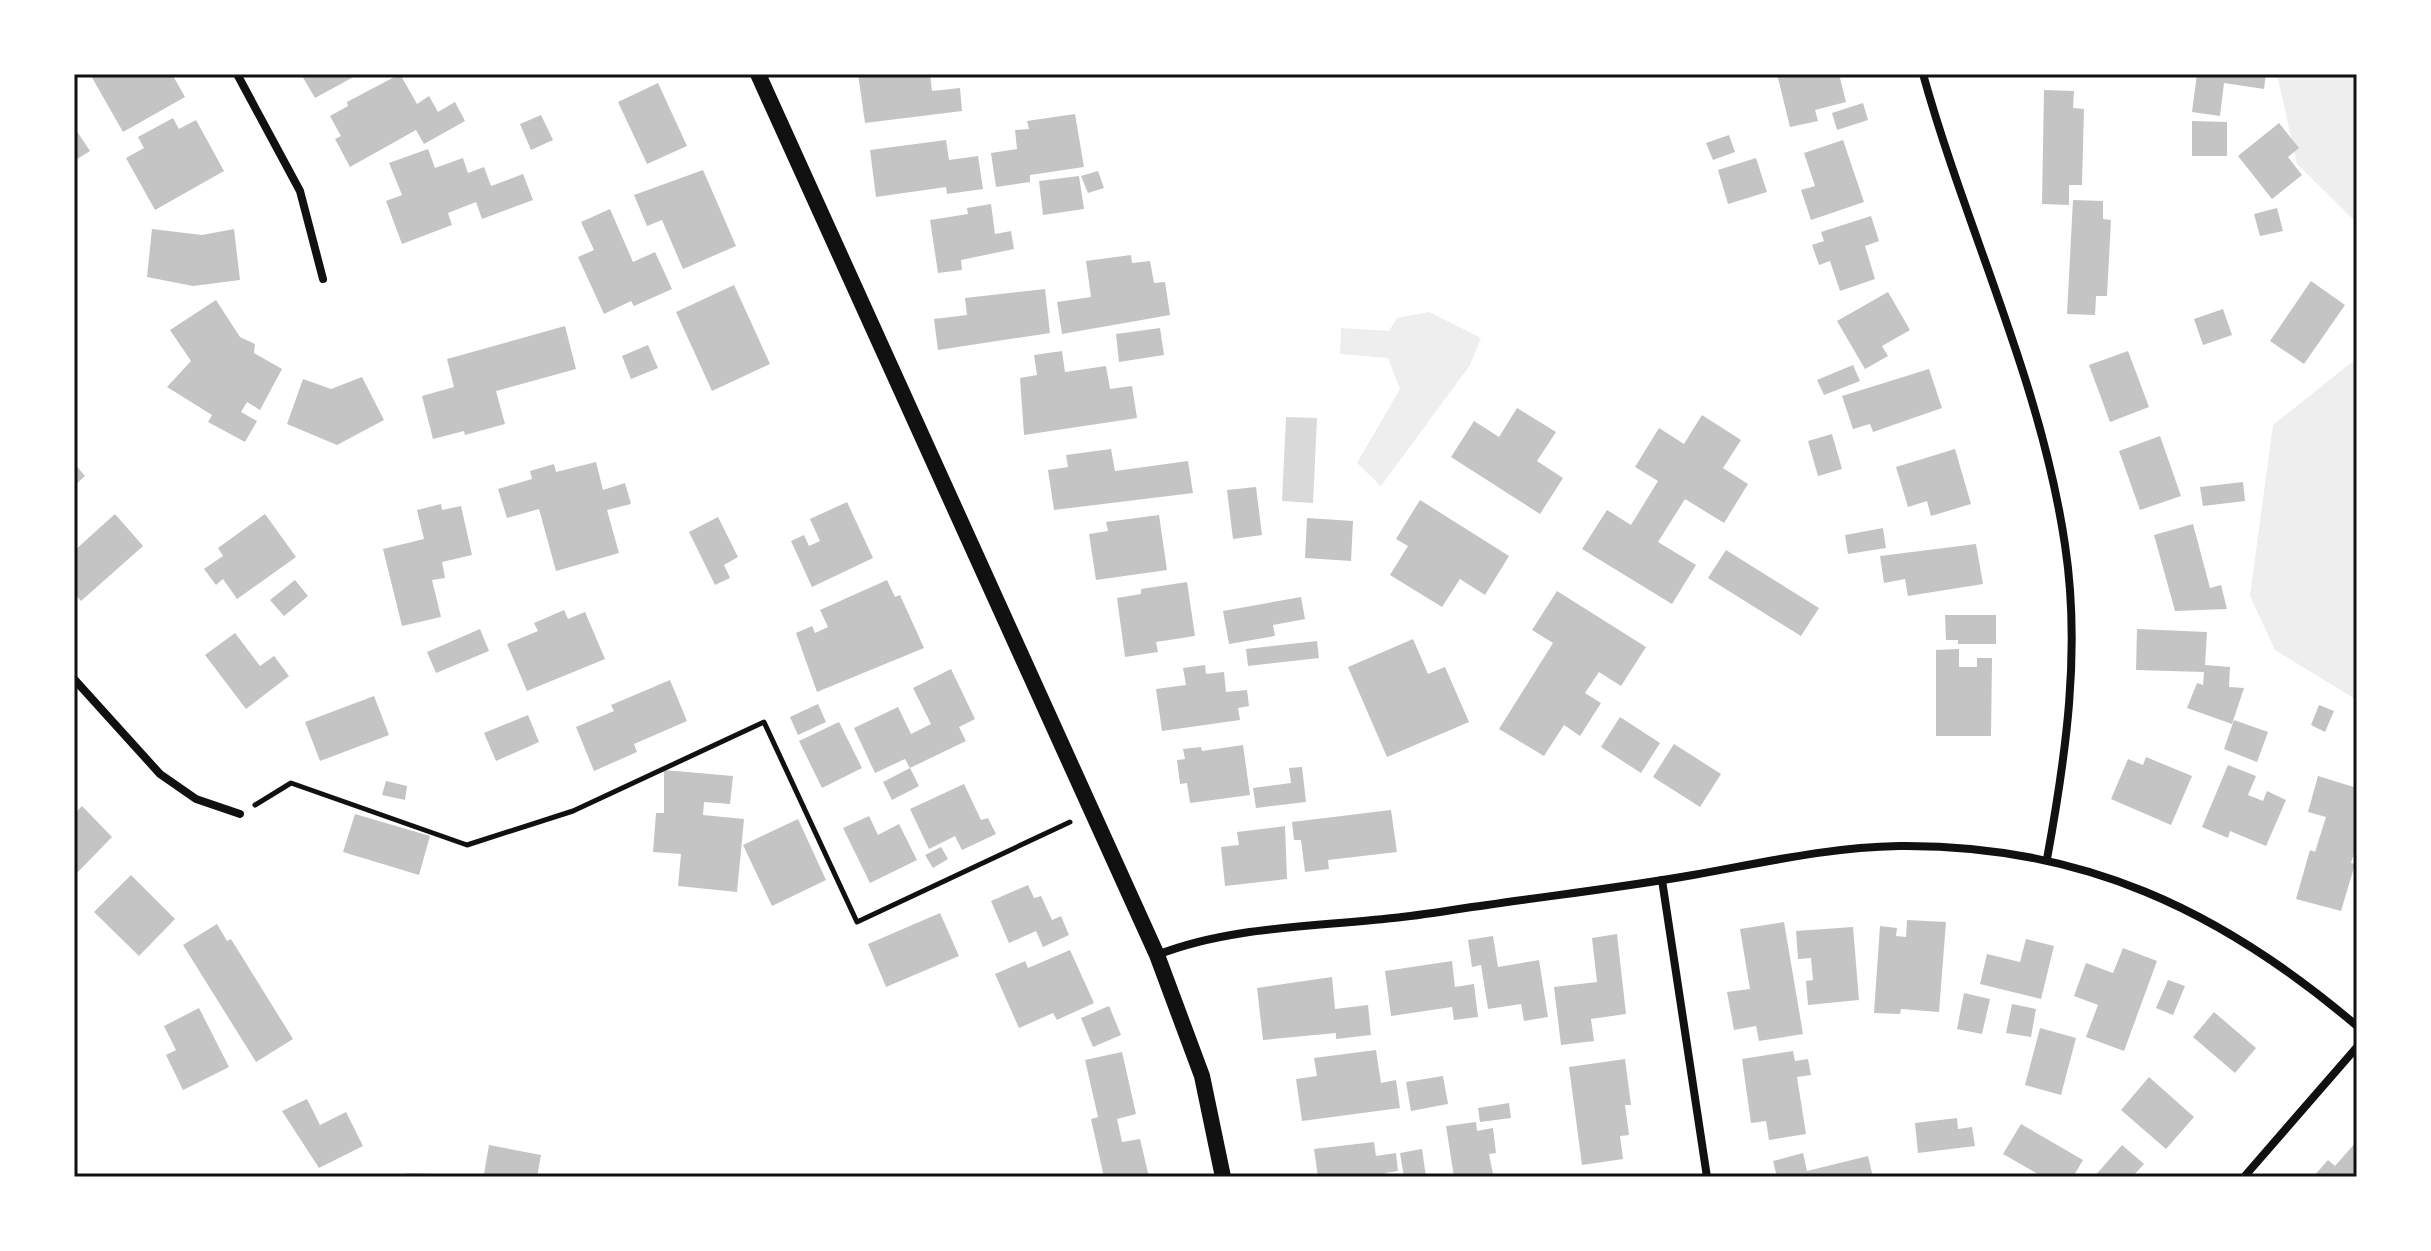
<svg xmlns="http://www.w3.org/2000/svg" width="2431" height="1251" font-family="'PT Sans',sans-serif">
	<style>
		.green { fill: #eee }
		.water { fill: #d9d9d9 }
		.building { fill: #c4c4c4 }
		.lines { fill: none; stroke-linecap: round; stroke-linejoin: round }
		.path { stroke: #111; stroke-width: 5 }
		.minor { stroke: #111; stroke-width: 8 }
		.secondary { stroke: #111; stroke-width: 16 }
		.neatline { fill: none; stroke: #111; stroke-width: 3 }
	</style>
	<rect width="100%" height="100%" fill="#fff"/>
	<g class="green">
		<path d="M2277,74H2357V223L2297,164Z"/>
		<path d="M1429,312L1481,338L1470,365L1381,486L1357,463L1400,389L1388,358L1340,354L1341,328L1389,331L1397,318Z"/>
		<path d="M2357,358V700L2275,650L2250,596L2273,425Z"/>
	</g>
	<path class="water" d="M1286,417L1317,418L1313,503L1282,501Z"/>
	<g class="building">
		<path d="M90,74H172L185,97L123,132Z"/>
		<path d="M301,74H359L315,98Z"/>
		<path d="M400,74L417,104L429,96L438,112L455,102L465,121L424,144L416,130L350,167L335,139L341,136L330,116L348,106L347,102Z"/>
		<path d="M858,74H930L932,91L960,88L962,111L865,123Z"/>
		<path d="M1777,74H1839L1846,102L1815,110L1818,121L1790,127Z"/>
		<path d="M2197,74H2266L2264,89L2224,83L2220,116L2192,112Z"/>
		<path d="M658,83L687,146L647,164L618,102Z"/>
		<path d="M2044,90L2074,91L2073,108L2084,109L2082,185H2069V205L2042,204Z"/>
		<path d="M1863,103L1868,120L1837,130L1832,113Z"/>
		<path d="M1075,114L1084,167L1030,175V182L996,187L991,153L1017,149L1015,130L1029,129L1027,121Z"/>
		<path d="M541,115L553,140L531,150L520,124Z"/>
		<path d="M173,118L179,129L196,120L224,171L155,210L126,158L144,148L138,137Z"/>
		<path d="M2192,121L2227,122V156H2192Z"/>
		<path d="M2279,123L2299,148L2288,157L2302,175L2272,199L2238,156Z"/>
		<path d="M76,130L90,151L74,161V132Z"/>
		<path d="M1729,135L1735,152L1713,160L1706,143Z"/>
		<path d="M946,140L949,160L978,156L983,189L947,194L946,187L876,197L870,150Z"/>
		<path d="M1843,140L1864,202L1811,220L1801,190L1815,186L1804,153Z"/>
		<path d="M428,149L435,168L463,158L468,173L484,167L491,186L523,174L533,200L482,219L476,202L448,213L452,225L402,244L386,201L402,195L389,163Z"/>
		<path d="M1756,158L1767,192L1728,204L1718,170Z"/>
		<path d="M703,170L736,246L683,269L662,220L647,226L634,195Z"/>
		<path d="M1098,171L1104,188L1088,193L1081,176Z"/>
		<path d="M1079,176L1084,209L1043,215L1039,181Z"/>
		<path d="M2073,200L2103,201V219L2111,220L2107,296H2096L2095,315L2067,314Z"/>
		<path d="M991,204L995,234L1011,231L1014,249L961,260L962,270L938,273L930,220L968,214L967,208Z"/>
		<path d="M2277,208L2283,231L2260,236L2254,214Z"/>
		<path d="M610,209L633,262L655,252L672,289L634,306L631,301L604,314L578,257L594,250L581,222Z"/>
		<path d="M1871,216L1879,241L1865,246L1875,279L1840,291L1830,261L1819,265L1812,245L1824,241L1821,232Z"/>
		<path d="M152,229L202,235L234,229L240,280L193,286L147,277Z"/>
		<path d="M1131,255L1132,263L1150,261L1154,283L1165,282L1170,315L1062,334L1057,302L1091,297L1086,261Z"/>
		<path d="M2311,281L2345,305L2304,364L2270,341Z"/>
		<path d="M734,285L770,364L712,391L676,312Z"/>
		<path d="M1045,289L1050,333L938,350L934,319L967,315L965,298Z"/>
		<path d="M1888,292L1910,330L1882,346L1888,356L1865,369L1837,321Z"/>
		<path d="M216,300L240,337L255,344L254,353L282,369L260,410L247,402L241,412L257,421L245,442L208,422L212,415L167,387L191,361L170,330Z"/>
		<path d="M2223,309L2232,335L2203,345L2194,319Z"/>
		<path d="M565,326L576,369L496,391L505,424L465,435L464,431L433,439L422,396L454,387L447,359Z"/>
		<path d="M1160,328L1164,355L1119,362L1116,334Z"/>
		<path d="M648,345L658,368L631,379L622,356Z"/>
		<path d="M1062,351L1065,372L1106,366L1110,389L1132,386L1137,418L1024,435L1020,378L1037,375L1034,355Z"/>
		<path d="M2128,351L2149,407L2110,422L2089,365Z"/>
		<path d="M1853,365L1860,381L1824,395L1817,380Z"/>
		<path d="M1929,369L1942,408L1873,432L1870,424L1853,429L1842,396Z"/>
		<path d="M362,377L384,420L337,445L287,424L303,379L331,389Z"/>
		<path d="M1517,408L1556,432L1537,461L1563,478L1540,514L1451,457L1474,421L1499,437Z"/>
		<path d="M1702,415L1741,440L1723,468L1748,484L1724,523L1685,499L1658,542L1696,565L1672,604L1582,549L1607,510L1631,525L1658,481L1635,467L1659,428L1684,444Z"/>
		<path d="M1832,434L1842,469L1818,476L1808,441Z"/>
		<path d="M2160,436L2181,496L2140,510L2119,451Z"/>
		<path d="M1111,449L1115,471L1188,461L1193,493L1054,510L1048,470L1068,467L1066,455Z"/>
		<path d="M1955,449L1971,504L1931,516L1927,501L1908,507L1896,467Z"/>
		<path d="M596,462L603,490L625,483L631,504L607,510L619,553L556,571L539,509L507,518L498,489L532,479L530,471L554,464L556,472Z"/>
		<path d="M74,463L85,476L74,486Z"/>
		<path d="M2243,482L2245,501L2203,506L2200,487Z"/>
		<path d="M1256,487L1262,535L1233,539L1227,490Z"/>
		<path d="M1420,500L1509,556L1485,595L1460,579L1442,607L1390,575L1408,546L1396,539Z"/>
		<path d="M847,502L873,558L812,587L791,541L804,535L809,546L820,541L810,519Z"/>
		<path d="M441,504L442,510L461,506L472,555L442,562L445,578L432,580L441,617L402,626L383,549L424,539L417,510Z"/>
		<path d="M115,514L143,546L81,601L74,593V551Z"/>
		<path d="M265,514L296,557L237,599L223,579L216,585L204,569L223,556L218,548Z"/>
		<path d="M1159,515L1167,570L1096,580L1089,534L1108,531L1106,522Z"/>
		<path d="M718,517L738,557L724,565L730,578L715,585L689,532Z"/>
		<path d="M1307,518L1353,521L1351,561L1305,558Z"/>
		<path d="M2193,524L2210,588L2221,585L2227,609L2175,611L2154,535Z"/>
		<path d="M1883,528L1886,548L1848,554L1845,535Z"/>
		<path d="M1976,544L1983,584L1908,596L1905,579L1884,583L1880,556Z"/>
		<path d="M1726,550L1819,608L1801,636L1708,578Z"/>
		<path d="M295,580L308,596L284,616L270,600Z"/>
		<path d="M887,580L895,597L900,595L924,648L817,692L796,633L812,626L815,633L828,627L820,610Z"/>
		<path d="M1187,582L1195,636L1156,642L1158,652L1125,657L1117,598L1141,594V589Z"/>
		<path d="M1557,591L1646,647L1621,686L1599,672L1585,693L1601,703L1580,736L1564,725L1544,756L1499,729L1553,643L1532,630Z"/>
		<path d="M1301,597L1305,619L1273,625L1275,636L1229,644L1223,611Z"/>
		<path d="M564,610L568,619L585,612L605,659L527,691L507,644L538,631L534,623Z"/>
		<path d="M1945,615H1996V644H1958V640H1946Z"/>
		<path d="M480,629L489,651L436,673L427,652Z"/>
		<path d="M2137,629L2207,632L2205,665L2230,667L2229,687L2244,688L2232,724L2187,708L2197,683L2203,685L2204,672L2136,670Z"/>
		<path d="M235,633L260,666L274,656L289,676L246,709L205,655Z"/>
		<path d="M1413,639L1428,674L1445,667L1469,722L1387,757L1348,667Z"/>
		<path d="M1317,641L1319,658L1248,666L1246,649Z"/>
		<path d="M1959,649V667H1977V658H1992L1991,736H1936V650Z"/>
		<path d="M1205,665L1206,674L1224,672L1226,692L1247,690L1249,706L1238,708L1240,720L1162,731L1156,689L1186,685L1183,668Z"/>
		<path d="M951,669L975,719L959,727L966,741L910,768L905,759L875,773L854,728L898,707L911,734L931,724L913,688Z"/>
		<path d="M670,680L687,721L634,744L637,752L594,771L576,727L614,711L611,705Z"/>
		<path d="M374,696L389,735L320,761L305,722Z"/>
		<path d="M818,704L826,722L798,735L790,717Z"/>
		<path d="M2319,705L2334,711L2325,732L2311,725Z"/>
		<path d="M528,715L539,742L496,761L484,733Z"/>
		<path d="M1620,717L1660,743L1641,773L1601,747Z"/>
		<path d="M2234,720L2268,732L2257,762L2224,749Z"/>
		<path d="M839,722L862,768L822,788L799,741Z"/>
		<path d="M1674,744L1721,774L1700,807L1653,777Z"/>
		<path d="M1243,745L1250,795L1190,803L1187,783L1180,784L1177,760L1185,759L1183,749L1201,747L1202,751Z"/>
		<path d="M2146,757L2192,776L2171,825L2111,799L2128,759L2143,765Z"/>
		<path d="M2228,765L2256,776L2248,795L2263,801L2267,791L2286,800L2266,846L2230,831L2228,838L2202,827Z"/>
		<path d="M1302,767L1306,802L1256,808L1253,788L1291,783L1289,768Z"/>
		<path d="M910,768L919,786L892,800L883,782Z"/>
		<path d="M664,770L733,776L730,804L704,802L703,815L744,819L737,892L678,886L681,854L653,852L656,813H664Z"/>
		<path d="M2318,776L2357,788V843L2351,863L2355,864L2341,911L2296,899L2310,850L2315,852L2326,817L2308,812Z"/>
		<path d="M386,781L407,786L405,800L382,795Z"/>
		<path d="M964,784L981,820L988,818L996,834L962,850L955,836L929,849L910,809Z"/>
		<path d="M82,806L112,837L74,876V814Z"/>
		<path d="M1391,810L1397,852L1328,860L1329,869L1305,872L1301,840H1294L1292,822Z"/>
		<path d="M355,814L430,836L419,875L343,852Z"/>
		<path d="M869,816L878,835L899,824L917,860L870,883L843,828Z"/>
		<path d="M798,819L826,880L772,906L743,845Z"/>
		<path d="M1285,826L1287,879L1225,886L1221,847L1239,845L1237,832Z"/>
		<path d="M941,847L948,859L933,868L925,855Z"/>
		<path d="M131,875L175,919L139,956L94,912Z"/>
		<path d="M1028,885L1034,898L1041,896L1052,920L1061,916L1069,935L1043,947L1036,931L1009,943L991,901Z"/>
		<path d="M940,913L959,956L886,987L868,944Z"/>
		<path d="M1907,920L1946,922L1939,1012L1901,1009L1900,1014L1874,1013L1880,926L1897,928L1896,936L1906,937Z"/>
		<path d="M1784,922L1803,1034L1759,1041L1756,1026L1734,1030L1727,992L1750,989L1740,929Z"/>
		<path d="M217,924L227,941L231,939L293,1039L256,1062L183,945Z"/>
		<path d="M1853,927L1859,1000L1808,1005L1806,981L1813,980L1811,958L1798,959L1796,931Z"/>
		<path d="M1617,934L1626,1014L1591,1019L1594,1041L1561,1045L1554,987L1597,982L1592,938Z"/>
		<path d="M1493,936L1498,967L1539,960L1548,1017L1524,1021L1521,1004L1488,1009L1481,965L1472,967L1468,940Z"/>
		<path d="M2026,939L2054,946L2041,999L1980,984L1987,954L2020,962Z"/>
		<path d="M2123,948L2157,961L2124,1051L2086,1037L2098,1005L2074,996L2086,963L2113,973Z"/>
		<path d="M1070,950L1094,1003L1057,1020L1053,1013L1019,1028L995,974L1025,961L1028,968Z"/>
		<path d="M1452,961L1455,987L1474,984L1478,1017L1454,1020L1452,1007L1391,1016L1385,971Z"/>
		<path d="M1332,977L1335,1009L1368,1005L1371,1035L1336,1039V1033L1263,1040L1257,988Z"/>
		<path d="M2168,980L2185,986L2173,1015L2156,1008Z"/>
		<path d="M1964,993L1990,999L1982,1034L1957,1029Z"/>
		<path d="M2012,1004L2036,1009L2031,1037L2006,1033Z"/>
		<path d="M1109,1006L1121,1035L1093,1047L1081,1018Z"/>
		<path d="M199,1008L229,1067L183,1090L166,1055L176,1050L164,1026Z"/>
		<path d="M2214,1012L2256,1048L2235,1073L2193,1037Z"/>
		<path d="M2040,1028L2076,1038L2061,1095L2025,1085Z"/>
		<path d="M1376,1050L1381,1083L1396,1080L1400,1108L1302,1121L1296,1079L1317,1076L1314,1058Z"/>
		<path d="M1793,1051L1795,1061L1808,1059L1811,1075L1797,1077L1806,1134L1769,1140L1766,1121L1751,1123L1742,1059Z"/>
		<path d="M1122,1052L1136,1114L1117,1119L1122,1142L1140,1139L1149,1177H1104L1091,1119L1098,1117L1085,1060Z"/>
		<path d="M1625,1059L1631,1105H1625L1629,1135L1620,1136L1623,1159L1582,1165L1569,1067Z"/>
		<path d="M1443,1076L1448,1104L1411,1111L1406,1082Z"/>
		<path d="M2149,1077L2194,1117L2166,1149L2121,1110Z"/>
		<path d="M307,1099L320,1125L346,1112L363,1146L319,1168L282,1111Z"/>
		<path d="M1509,1103L1511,1118L1480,1122L1478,1108Z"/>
		<path d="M1957,1118L1958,1129L1972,1127L1975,1146L1918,1153L1915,1123Z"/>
		<path d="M1476,1122L1477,1131L1493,1128L1496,1153L1489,1154L1493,1174L1454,1177L1446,1126Z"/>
		<path d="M2021,1124L2083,1160L2073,1177H2043L2003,1154Z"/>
		<path d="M2357,1141V1177H2313L2328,1160L2335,1166Z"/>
		<path d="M1374,1142L1376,1156L1396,1153L1398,1171L1385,1173L1386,1177H1318L1314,1149Z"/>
		<path d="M489,1145L541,1155L537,1177L484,1174Z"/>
		<path d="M2122,1145L2144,1164L2132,1177H2094Z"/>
		<path d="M1422,1149L1426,1177H1404L1400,1153Z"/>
		<path d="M1803,1153L1807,1171L1868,1156L1873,1177H1777L1773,1161Z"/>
		<path d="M407,1173L435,1174V1177H407Z"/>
	</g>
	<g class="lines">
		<path class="path" d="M255,805L291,783L467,845L573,811L764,722L857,922L1070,822"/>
		<g class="minor">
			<path d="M237,74L300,191L323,279"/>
			<path d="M1923,74C1967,232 2041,382 2065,545C2081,650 2066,755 2047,859"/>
			<path d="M74,679L160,774L196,799L240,814"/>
			<path d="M1662,880L1707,1177"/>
			<path d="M1157,955C1231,926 1315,927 1393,918C1425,915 1456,909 1487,905C1556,895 1625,887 1693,875C1761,863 1830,847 1899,846C2081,844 2221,910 2357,1026"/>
			<path d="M2244,1177L2357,1047"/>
		</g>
		<path class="secondary" d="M758,74L1157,955L1202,1076L1223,1177"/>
	</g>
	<rect width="2431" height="1251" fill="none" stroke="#ffffff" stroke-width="152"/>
	<rect x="76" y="76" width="2279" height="1099" class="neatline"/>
</svg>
